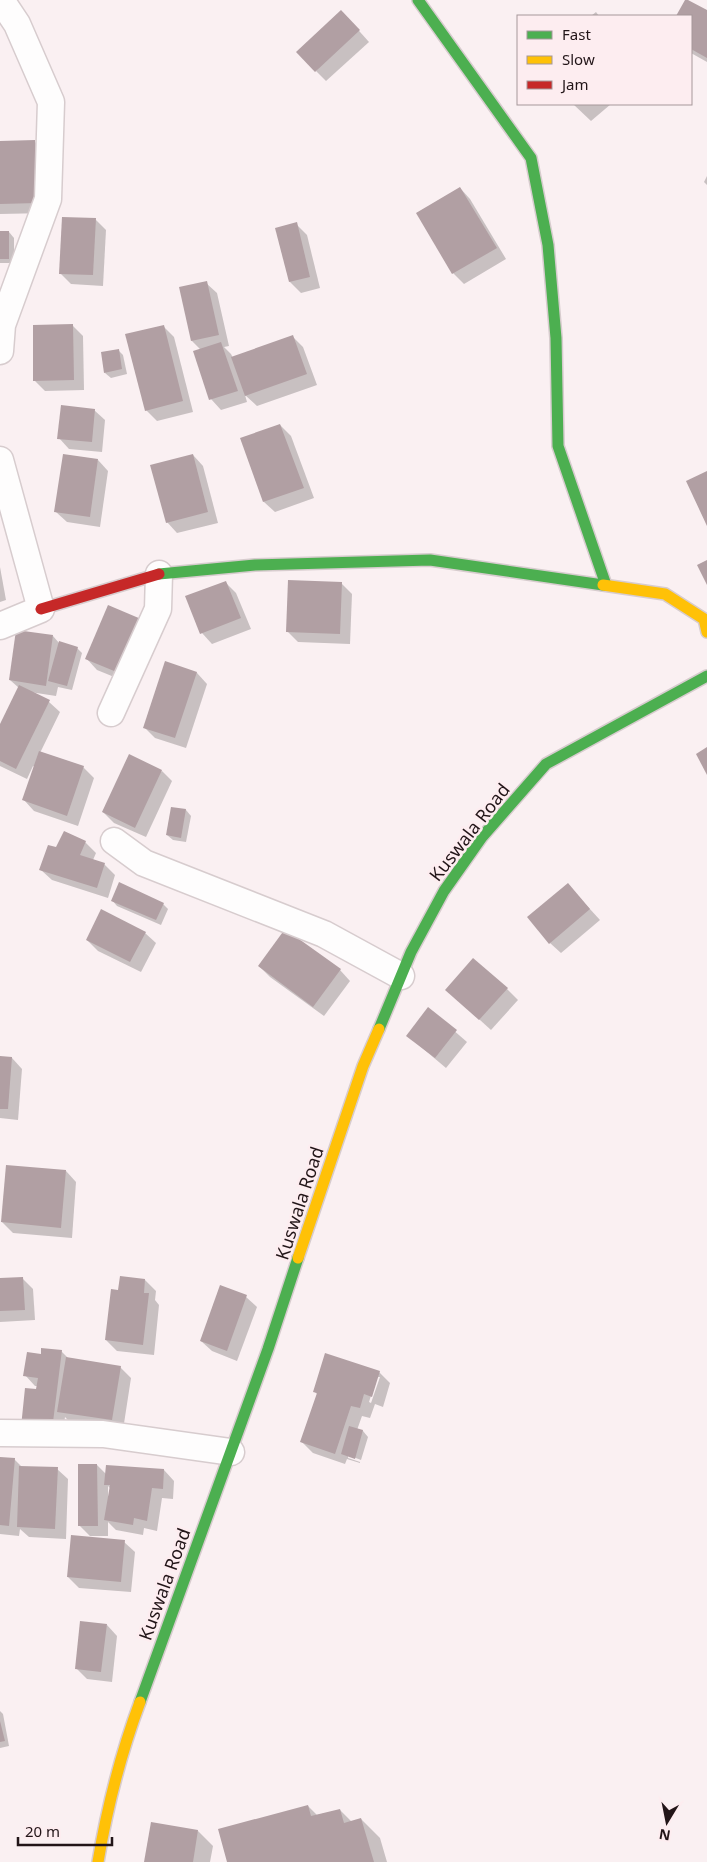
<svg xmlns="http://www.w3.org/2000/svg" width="707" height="1862" font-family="'Noto Sans',sans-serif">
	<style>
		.shadow { fill: #0003; fill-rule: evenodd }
		.building { fill: #b19fa3 }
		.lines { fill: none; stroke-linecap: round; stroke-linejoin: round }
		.street-casing { stroke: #d7ccce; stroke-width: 29 }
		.fast-casing { stroke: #d7ccce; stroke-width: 14 }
		.slow-casing { stroke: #d7ccce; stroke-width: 14 }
		.jam-casing { stroke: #d7ccce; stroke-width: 14 }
		.street { stroke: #fefdfd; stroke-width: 26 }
		.fast { stroke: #4caf50; stroke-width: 11 }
		.slow { stroke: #ffc107; stroke-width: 11 }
		.jam { stroke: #c62828; stroke-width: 11 }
		.labels { text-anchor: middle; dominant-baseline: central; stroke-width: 5; stroke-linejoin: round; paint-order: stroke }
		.street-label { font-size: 18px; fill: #221518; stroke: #fdedf0 }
	</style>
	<rect width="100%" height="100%" fill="#faf0f2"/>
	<g class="shadow">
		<path d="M686,0L707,12V62L691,53V16H677Z"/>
		<path d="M596,12L599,16H591Z"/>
		<path d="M352,23L369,42L326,81L316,71Z"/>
		<path d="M573,104H611L591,121Z"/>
		<path d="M34,141L45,152L47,213L0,214V142Z"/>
		<path d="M707,176V185L704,182Z"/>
		<path d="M460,188L470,199L506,259L464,284L453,273L417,213Z"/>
		<path d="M95,219L106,230L103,286L71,284L60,273Z"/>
		<path d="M296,224L307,235L320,288L301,293L290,282L277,229Z"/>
		<path d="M0,232H9L14,238V263H0Z"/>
		<path d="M206,283L217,293L229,346L224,347L231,354L233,358L292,336L303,347L317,385L257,406L245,395L247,402L221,410L211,399L201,350L192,341Z"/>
		<path d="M72,325L83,336L84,390L45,391L34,380Z"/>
		<path d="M163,326L174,337L193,412L157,421L146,410Z"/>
		<path d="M118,350L123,355L127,374L111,378L105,373Z"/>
		<path d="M94,410L105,420L102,452L69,449L59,438Z"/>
		<path d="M280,425L291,436L314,498L275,512L264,502Z"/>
		<path d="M193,455L203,466L218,523L177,533L167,522Z"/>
		<path d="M98,460L108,471L100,527L67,522L56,512Z"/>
		<path d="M0,567L6,600L0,602Z"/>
		<path d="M225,582L236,593L251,629L212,644L202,633Z"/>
		<path d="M341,583L352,594L350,644L298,642L288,632Z"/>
		<path d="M108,607L129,683L97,670L87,659Z"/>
		<path d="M53,636L59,643L77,648L82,653L72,690L58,687L56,696L30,692L49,702L60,712L40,753L83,767L94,778L78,826L34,811L24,800L35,767L33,766L27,779L0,766V727L19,688L10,680Z"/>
		<path d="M166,663L197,673L207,684L186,748L155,738L145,728Z"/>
		<path d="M162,771L172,781L146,837L114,823L103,812Z"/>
		<path d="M172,808L186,810L191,816L186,842L173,840L167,835Z"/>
		<path d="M65,832L85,842L96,853L93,860L104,864L115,875L108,898L52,880L41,870L56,849Z"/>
		<path d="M578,896L600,920L561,953L550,943Z"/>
		<path d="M112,900L163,904L168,909L161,925L117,906Z"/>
		<path d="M145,933L156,943L141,972L98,951L87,940Z"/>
		<path d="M259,966L340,970L350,981L324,1016L270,977Z"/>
		<path d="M507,989L518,1000L491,1030L458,1000Z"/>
		<path d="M429,1009L467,1042L446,1068L408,1036Z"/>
		<path d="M0,1057L12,1058L22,1069L18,1120L0,1118Z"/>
		<path d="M66,1171L76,1182L72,1238L13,1233L2,1222Z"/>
		<path d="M22,1278L33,1289L35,1320L0,1322V1279Z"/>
		<path d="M145,1280L156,1291L155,1300L159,1305L154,1355L117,1351L106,1340L119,1291Z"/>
		<path d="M246,1297L257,1307L237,1361L212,1351L201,1341Z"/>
		<path d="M61,1351L69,1359L120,1367L131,1378L123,1430L70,1422L65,1417L62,1440L37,1391L38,1386H35L25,1375L42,1355Z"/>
		<path d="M379,1372L390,1383L383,1407L375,1404L370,1418L362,1416L357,1430L363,1431L368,1437L361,1460L348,1455V1458L360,1462V1463L347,1459L345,1464L313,1453L302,1442L318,1395L314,1391ZM377,1377H380L371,1403L369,1402Z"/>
		<path d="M0,1458L14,1459L22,1467L57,1469L68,1479L66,1539L29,1537L20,1529L19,1536L0,1534Z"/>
		<path d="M97,1465L106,1474L164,1470L174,1481L173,1499L162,1498L157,1531L144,1528L143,1535L116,1530L108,1522V1536H90L79,1525ZM108,1486L111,1489L109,1498H108Z"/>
		<path d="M124,1542L135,1552L131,1592L79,1588L68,1577Z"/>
		<path d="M107,1625L117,1636L112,1682L87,1679L76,1668Z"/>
		<path d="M0,1711L3,1714L9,1746L0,1748Z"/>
		<path d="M308,1806L317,1815L340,1810L352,1822L361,1819L380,1838L387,1862H229Z"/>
		<path d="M198,1831L213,1846L210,1862H145Z"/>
	</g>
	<g class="building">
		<path d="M685,0H688L707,10V58L691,49V16H676Z"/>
		<path d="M341,10L360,30L315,72L296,52Z"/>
		<path d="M35,140L37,203L0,204V141Z"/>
		<path d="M460,187L497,248L452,274L416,213Z"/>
		<path d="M62,217L96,218L93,275L59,274Z"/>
		<path d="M297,222L310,277L289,282L275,228Z"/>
		<rect x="0" y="231" width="9" height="28"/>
		<path d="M207,281L219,335L191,341L179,287Z"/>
		<path d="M73,324L74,380L33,381V325Z"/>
		<path d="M164,325L183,401L145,411L125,334Z"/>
		<path d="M293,335L307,374L245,396L231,357Z"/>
		<path d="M221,342L238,391L209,400L193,351Z"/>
		<path d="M119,349L122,369L104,373L101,352Z"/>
		<path d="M61,405L95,409L92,442L57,439Z"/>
		<path d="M280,424L304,488L263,502L240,438Z"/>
		<path d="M63,454L98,459L90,517L54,512Z"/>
		<path d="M193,454L208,512L166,523L150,465Z"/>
		<path d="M707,471V526L686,481Z"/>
		<path d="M707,560V585L697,565Z"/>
		<path d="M288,580L342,582L340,634L286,632Z"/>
		<path d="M226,581L241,618L200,634L185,596Z"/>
		<path d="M108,605L141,619L119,673L85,659Z"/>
		<path d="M16,630L53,635L46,686L9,680Z"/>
		<path d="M59,641L78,647L67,686L48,681Z"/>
		<path d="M165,661L197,672L175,738L143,728Z"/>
		<path d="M19,685L50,700L16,769L0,761V724Z"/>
		<path d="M707,747V775L696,754Z"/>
		<path d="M39,751L84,766L67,816L22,800Z"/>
		<path d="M129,754L162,770L135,828L102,812Z"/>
		<path d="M171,807L186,809L181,838L166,835Z"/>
		<path d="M64,831L86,841L80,855L105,863L97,888L39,870L48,845L56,847Z"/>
		<path d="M119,882L164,903L156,920L111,901Z"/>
		<path d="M568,883L590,909L549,944L527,917Z"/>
		<path d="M101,909L146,932L130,962L86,940Z"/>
		<path d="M285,929L341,969L313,1007L258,966Z"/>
		<path d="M473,958L508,988L479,1020L445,990Z"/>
		<path d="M428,1007L457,1030L435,1058L406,1036Z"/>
		<path d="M0,1056L12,1057L8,1109H0Z"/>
		<path d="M6,1165L66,1170L61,1228L1,1222Z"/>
		<path d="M120,1276L145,1279L144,1293H149L143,1345L105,1340L111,1289L118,1290Z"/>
		<path d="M23,1277L25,1310L0,1311V1278Z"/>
		<path d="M220,1285L247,1295L227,1351L200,1341Z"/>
		<path d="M41,1348L62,1350L52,1430L21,1427L25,1388L36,1389L38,1378L23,1376L27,1352L41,1354Z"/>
		<path d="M325,1353L380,1371L372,1397L364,1394L360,1408L351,1406L335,1454L300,1442L317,1393L313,1392Z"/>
		<path d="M66,1357L121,1366L112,1420L57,1412Z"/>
		<path d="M349,1426L363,1430L355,1459L341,1454Z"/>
		<path d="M0,1457L15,1458L9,1526L0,1525Z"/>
		<path d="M78,1464H97L98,1526H78Z"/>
		<path d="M106,1465L164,1469L163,1489L152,1488L147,1521L134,1518L133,1525L104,1520L110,1485H104Z"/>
		<path d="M19,1466L58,1467L55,1529L17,1527Z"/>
		<path d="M71,1535L125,1540L121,1582L67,1577Z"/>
		<path d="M80,1621L107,1624L101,1672L75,1669Z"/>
		<path d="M0,1721L5,1741L0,1742Z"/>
		<path d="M308,1805L311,1816L340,1809L344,1823L361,1818L374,1862H227L218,1829Z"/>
		<path d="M151,1822L198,1830L193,1862H144Z"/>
	</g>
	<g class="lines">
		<defs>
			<g id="street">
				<path d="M0,351L2,325L48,199L51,102L17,24L1,0"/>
				<path d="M0,460L41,609L0,626"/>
				<path d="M111,713L158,609L159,574"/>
				<path d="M114,841L144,863L324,934L401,976"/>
				<path d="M0,1433L103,1434L231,1452"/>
			</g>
			<g id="fast">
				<path d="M418,0L531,158L548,245L556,338L558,446L606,585"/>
				<path d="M159,574L255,565L430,560L603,585"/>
				<path d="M379,1029L411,952L444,891L482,837L546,764L707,676"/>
				<path d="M140,1702L268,1349L298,1258"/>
			</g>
			<g id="slow">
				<path d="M603,585L665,594L704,619L707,632"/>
				<path d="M298,1258L363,1066L379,1029"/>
				<path d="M98,1862C107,1808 121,1753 140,1702"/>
			</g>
			<path id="jam" d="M41,609L159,574"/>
		</defs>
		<use href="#street" class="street-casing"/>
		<use href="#fast" class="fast-casing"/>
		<use href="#slow" class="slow-casing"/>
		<use href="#jam" class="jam-casing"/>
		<use href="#street" class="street"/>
		<use href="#fast" class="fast"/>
		<use href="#slow" class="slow"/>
		<use href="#jam" class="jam"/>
	</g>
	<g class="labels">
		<g class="street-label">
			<text transform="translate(469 832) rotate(-52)">Kuswala Road</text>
			<text transform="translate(299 1203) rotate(-72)">Kuswala Road</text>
			<text transform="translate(164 1584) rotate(-70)">Kuswala Road</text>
		</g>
	</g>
	<rect x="517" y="15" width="175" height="90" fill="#fdedf0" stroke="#a5979a"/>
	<rect x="527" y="31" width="25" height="8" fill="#4caf50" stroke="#a5979a"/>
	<text x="562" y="40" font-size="15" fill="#221518">Fast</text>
	<rect x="527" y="56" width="25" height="8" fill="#ffc107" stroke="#a5979a"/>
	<text x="562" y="65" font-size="15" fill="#221518">Slow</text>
	<rect x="527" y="81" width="25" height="8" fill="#c62828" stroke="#a5979a"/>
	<text x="562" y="90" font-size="15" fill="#221518">Jam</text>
	<g transform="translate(667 1822) rotate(190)" stroke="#fdedf0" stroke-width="4" paint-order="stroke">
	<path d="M0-4L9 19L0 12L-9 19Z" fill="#221518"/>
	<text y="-8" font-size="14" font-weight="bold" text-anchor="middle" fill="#221518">N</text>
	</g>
	<path d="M18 1837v8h94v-8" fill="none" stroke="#221518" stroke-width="2.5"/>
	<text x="25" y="1837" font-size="15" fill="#221518" stroke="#fdedf0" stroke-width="4" paint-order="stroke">20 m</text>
</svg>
